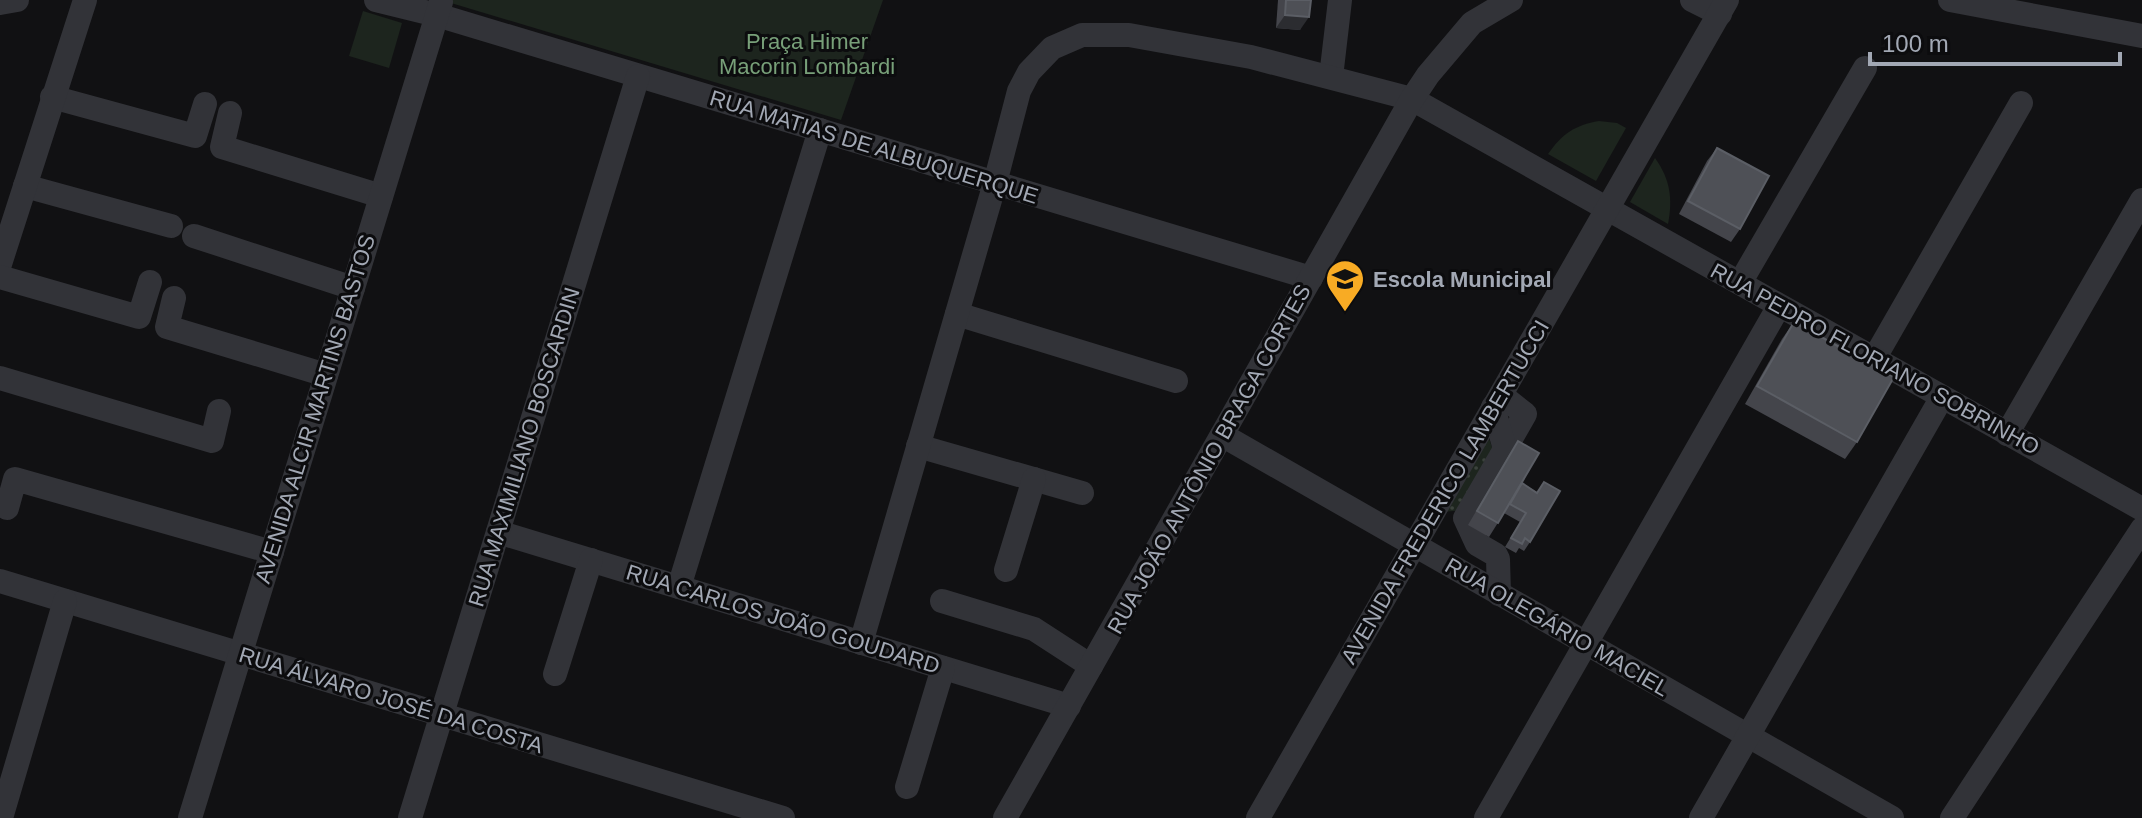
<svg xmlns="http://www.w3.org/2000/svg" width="2142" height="818" font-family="Helvetica,sans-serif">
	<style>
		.grass { fill: url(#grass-dots) }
		.green { fill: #1d251e }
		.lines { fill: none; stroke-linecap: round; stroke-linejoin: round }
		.minor { stroke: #323338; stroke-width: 24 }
		.wall { fill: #44454b }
		.shaded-wall { fill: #2b2c30 }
		.building { fill: #4e5056; stroke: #5b5e65; stroke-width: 2 }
		.labels { text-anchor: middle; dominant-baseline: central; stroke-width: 6; stroke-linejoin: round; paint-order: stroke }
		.park-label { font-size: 22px; fill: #78a079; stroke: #0c0c0e }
		.street-label { font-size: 22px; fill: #a2a8b4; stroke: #0c0c0e }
		.poi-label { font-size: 22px; font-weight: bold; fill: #a2a8b4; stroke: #0c0c0e; text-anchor: start }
	</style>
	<defs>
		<pattern id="grass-dots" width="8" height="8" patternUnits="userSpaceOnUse" patternTransform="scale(2)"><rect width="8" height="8" fill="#1d251e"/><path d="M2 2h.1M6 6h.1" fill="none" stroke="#3b423c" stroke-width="1.8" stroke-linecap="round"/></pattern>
	</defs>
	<rect width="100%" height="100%" fill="#111113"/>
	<path class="grass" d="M1485,427L1496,459L1465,510L1441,512Z"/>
	<g class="green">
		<path d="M452,0H883L841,120L451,3Z"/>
		<path d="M363,11L402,23L389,68L349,56Z"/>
		<path d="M1599,121L1617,123L1626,128L1596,181L1548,154C1562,134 1575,125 1599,121Z"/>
		<path d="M1655,158C1670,179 1673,198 1668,224L1630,202Z"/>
	</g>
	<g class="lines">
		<g class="minor">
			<path d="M376,0L437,15L1311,278"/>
			<path d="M1692,0L1720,14"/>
			<path d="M1950,0L2142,36"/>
			<path d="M0,3L17,0"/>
			<path d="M1331,77L1340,0"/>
			<path d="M52,97L195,136L205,104"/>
			<path d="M230,113L222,147L381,196"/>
			<path d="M25,186L171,226"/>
			<path d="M194,236L353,288"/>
			<path d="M0,264L85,0"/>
			<path d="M0,277L139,317L150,282"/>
			<path d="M1740,283L1865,68"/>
			<path d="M174,298L167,327L326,375"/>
			<path d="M957,314L1176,381"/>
			<path d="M1874,359L2021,103"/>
			<path d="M0,378L212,441L219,411"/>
			<path d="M1501,395L1525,414L1505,449"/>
			<path d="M1493,407L1505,449L1465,518L1477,544L1496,555L1498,559L1499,594"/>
			<path d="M2007,434L2142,200"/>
			<path d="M1222,435L1892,818"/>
			<path d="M918,446L1082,493"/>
			<path d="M7,508L15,479L272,552"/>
			<path d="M498,532L1069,706"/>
			<path d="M1006,570L1034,479"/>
			<path d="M0,581L783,818"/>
			<path d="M679,587L820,130"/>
			<path d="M942,601L1034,629L1091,666"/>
			<path d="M861,643L995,183L1019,91L1029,72L1052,48L1082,35H1129L1251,57L1412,99L2142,509"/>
			<path d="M555,674L591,560"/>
			<path d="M907,787L943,668"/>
			<path d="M1,818L65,601"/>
			<path d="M190,818L441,2"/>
			<path d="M410,818L638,76"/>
			<path d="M1005,818L1412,99L1428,75L1472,23L1511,0"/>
			<path d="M1258,818L1727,0"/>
			<path d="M1486,818L1779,306"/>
			<path d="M1701,818L1942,397"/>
			<path d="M1952,818L2142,529"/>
		</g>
	</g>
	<g class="wall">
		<path d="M1278,0H1311L1300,30L1276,28Z"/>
		<path d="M1717,148L1740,229L1731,242L1679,214L1707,161Z"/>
		<path d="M1794,322L1857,442L1845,459L1745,404L1782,339Z"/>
		<path d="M1518,441L1522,483L1537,492L1544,482L1530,542L1524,551L1519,548L1516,553L1505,547L1520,522L1504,513L1489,537L1468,525L1509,455Z"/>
	</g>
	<path class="shaded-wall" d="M1285,15L1309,17L1300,30L1276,28Z"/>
	<g class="building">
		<path d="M1286,0H1311L1309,17L1285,15Z"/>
		<path d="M1717,148L1769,176L1740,229L1688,201Z"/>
		<path d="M1794,322L1894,377L1857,442L1757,386Z"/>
		<path d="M1518,441L1539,453L1498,523L1477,511Z"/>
		<path d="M1544,482L1560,491L1530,542L1525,538L1522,544L1511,538L1526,513L1510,504L1522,483L1537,493Z"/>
	</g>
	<defs>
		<symbol id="school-pin" viewBox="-11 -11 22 30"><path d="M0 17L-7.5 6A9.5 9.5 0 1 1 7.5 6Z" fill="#f8ab24" stroke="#0c0c0e"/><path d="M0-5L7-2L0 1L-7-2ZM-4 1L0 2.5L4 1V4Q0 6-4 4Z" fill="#111"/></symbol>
	</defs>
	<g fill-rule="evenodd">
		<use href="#school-pin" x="1323" y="257" width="44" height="60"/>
	</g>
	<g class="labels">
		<g class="park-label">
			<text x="807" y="41">Praça Himer<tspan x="807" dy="25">Macorin Lombardi</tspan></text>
		</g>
		<g class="street-label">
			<text transform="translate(874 147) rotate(17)">RUA MATIAS DE ALBUQUERQUE</text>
			<text transform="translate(1875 359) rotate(29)">RUA PEDRO FLORIANO SOBRINHO</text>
			<text transform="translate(315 409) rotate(-73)">AVENIDA ALCIR MARTINS BASTOS</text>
			<text transform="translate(524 447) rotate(-73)">RUA MAXIMILIANO BOSCARDIN</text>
			<text transform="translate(1209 459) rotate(-61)">RUA JOÃO ANTÔNIO BRAGA CORTES</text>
			<text transform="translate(1445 492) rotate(-60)">AVENIDA FREDERICO LAMBERTUCCI</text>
			<text transform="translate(783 619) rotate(17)">RUA CARLOS JOÃO GOUDARD</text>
			<text transform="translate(1557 627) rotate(30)">RUA OLEGÁRIO MACIEL</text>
			<text transform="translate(391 700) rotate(17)">RUA ÁLVARO JOSÉ DA COSTA</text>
		</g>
		<g class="poi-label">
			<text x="1373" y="279">Escola Municipal</text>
		</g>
	</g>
	<path d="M1870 52v12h250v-12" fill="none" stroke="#a2a8b4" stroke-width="4"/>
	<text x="1882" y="52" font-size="24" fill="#a2a8b4" stroke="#0c0c0e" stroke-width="6" paint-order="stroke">100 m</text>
</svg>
